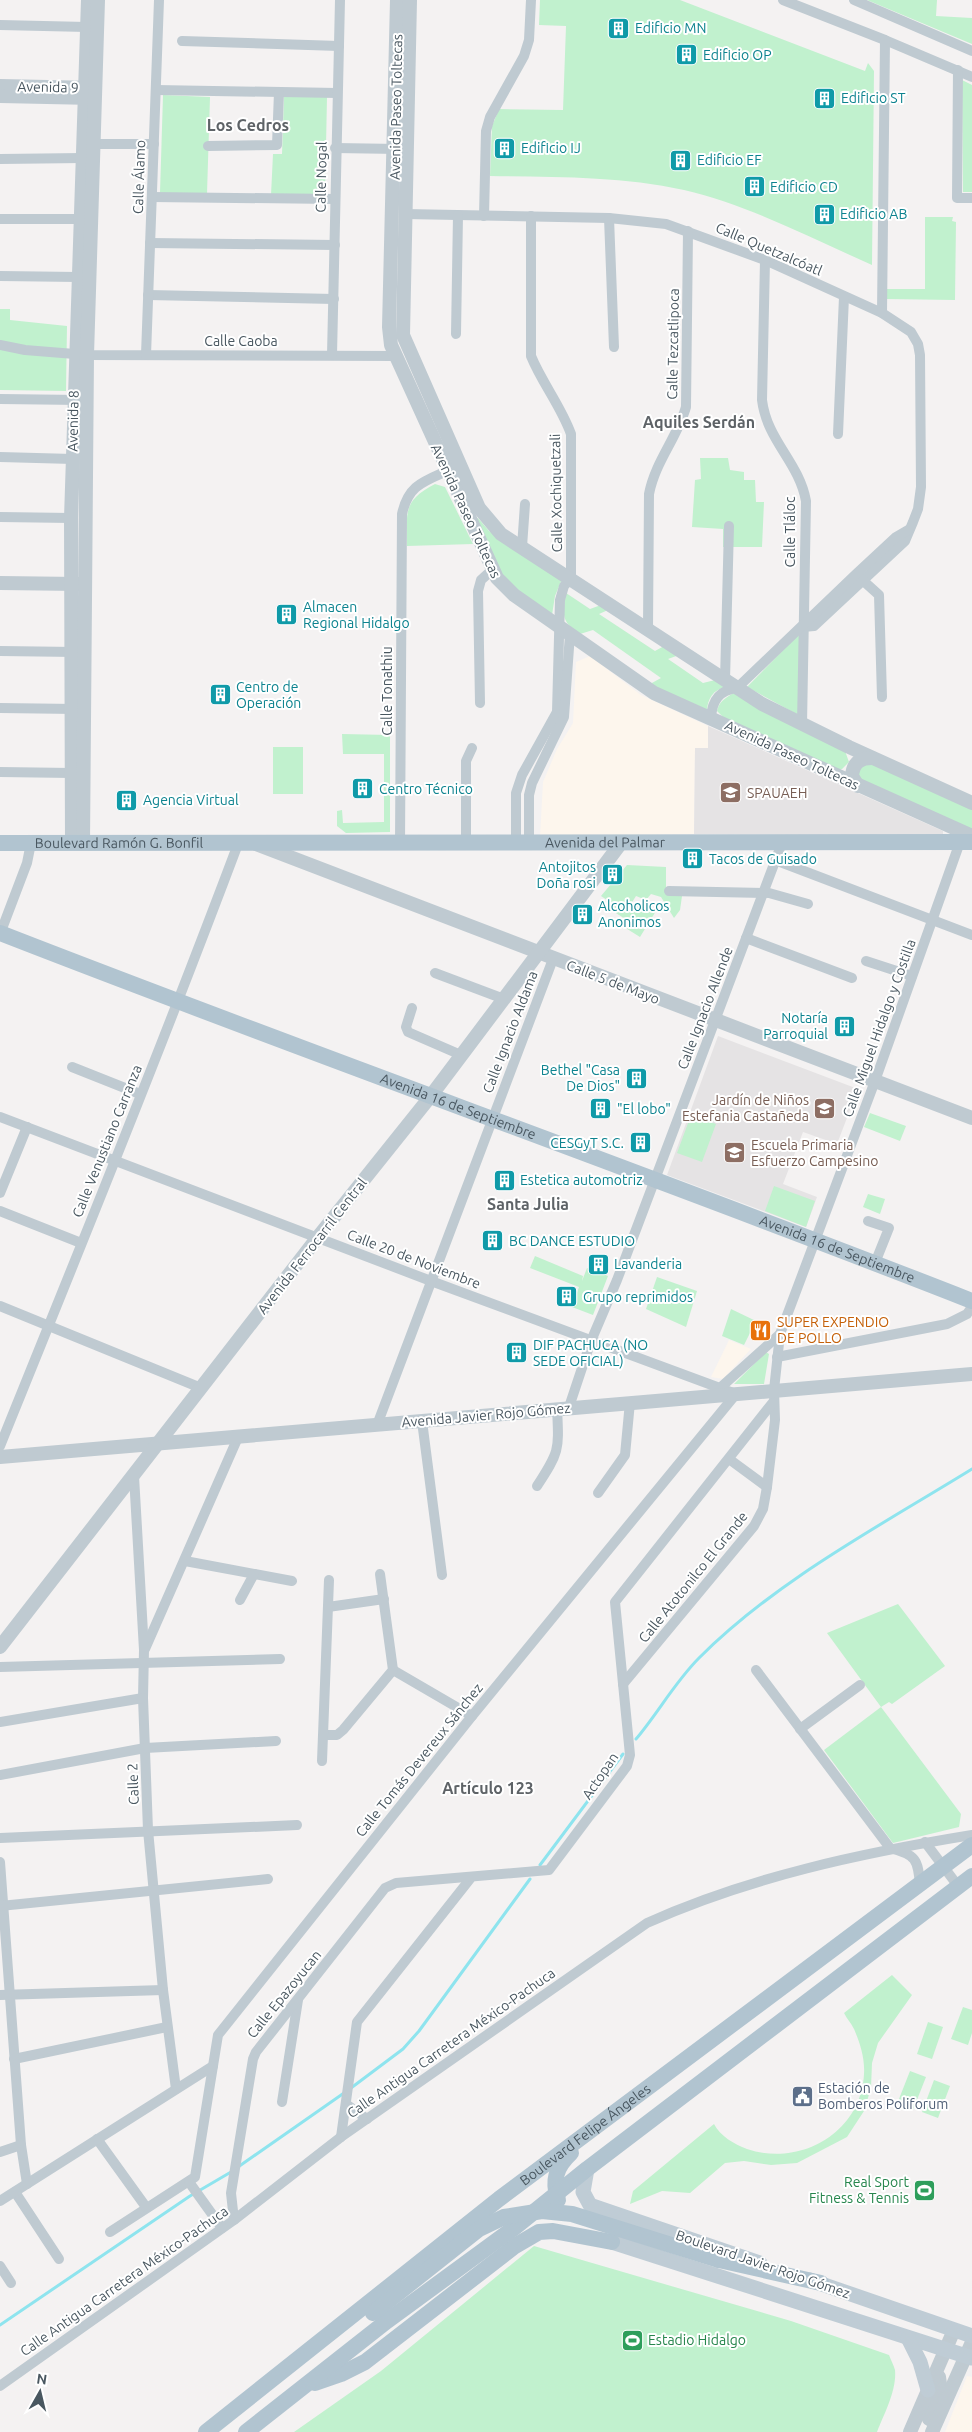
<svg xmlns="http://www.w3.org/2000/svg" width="972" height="2432" font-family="Ubuntu,sans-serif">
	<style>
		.commercial { fill: #fdf6ed }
		.education { fill: #e5e3e4 }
		.green { fill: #c1f1ce }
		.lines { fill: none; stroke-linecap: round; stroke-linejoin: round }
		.stream { stroke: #8ee4ee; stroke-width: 3 }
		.minor { stroke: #bfcad1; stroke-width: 10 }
		.tertiary { stroke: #bfcad1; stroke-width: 14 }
		.secondary { stroke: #bfccd5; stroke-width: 15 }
		.primary { stroke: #b1c4d0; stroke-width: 16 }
		.primary-bridge { stroke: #b1c4d0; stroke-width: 16 }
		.labels { text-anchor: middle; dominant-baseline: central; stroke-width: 4; stroke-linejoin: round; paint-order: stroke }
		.culture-label { font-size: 14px; fill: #0d838f; stroke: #fff; text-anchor: start }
		.street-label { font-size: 14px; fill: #495760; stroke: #fff }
		.education-label { font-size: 14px; fill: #785e54; stroke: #fff; text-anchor: start }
		.food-label { font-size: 14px; fill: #c56008; stroke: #fff; text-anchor: start }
		.service-label { font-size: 14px; fill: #4e5e75; stroke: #fff; text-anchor: start }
		.leisure-label { font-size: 14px; fill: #27864d; stroke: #fff; text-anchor: end }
		.quarter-label { font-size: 16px; font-weight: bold; fill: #5e6367; stroke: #fff }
	</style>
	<rect width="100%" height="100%" fill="#f4f2f2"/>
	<g class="commercial">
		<path d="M590,656L641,695L708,726V748L695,749L694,834L540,837L543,782L557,749L573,723L576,662Z"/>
		<path d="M729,1340L751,1349L723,1379L711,1377Z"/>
		<path d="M967,2376L972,2377V2432H945Z"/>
	</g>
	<g class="education">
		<path d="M708,726L943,831V836L694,834L695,748H708Z"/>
		<path d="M718,1036L858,1089L837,1144L803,1132L783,1184L817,1197L806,1227L667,1175Z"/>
	</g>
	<g class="green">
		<path d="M540,0H680L865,71L868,63L874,71L872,265C811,238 749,205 684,190C620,176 555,177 490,176L492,126L499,109L563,110L566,26L539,25Z"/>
		<path d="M867,0H937L936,16L972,18V44Z"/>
		<path d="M962,80L972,85V192H963Z"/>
		<path d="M163,95L210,97L207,194L160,193Z"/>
		<path d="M284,96L327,97L325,196L271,195L273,154H282Z"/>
		<path d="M925,217H953L952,221L956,222L955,300L886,299L885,289H925Z"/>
		<path d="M0,309H10V320L67,326L66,391L0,390Z"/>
		<path d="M700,458H728L730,470L744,472V480H755L756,502H764L762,547H723V529L692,527L695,480L701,479Z"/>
		<path d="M435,484L445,487L473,544L407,546C407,513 402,501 435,484Z"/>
		<path d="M478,518L489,531L562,579L555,596L552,615L526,597L503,576L474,520Z"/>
		<path d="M566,593L590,609L601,605L608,610L599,614L655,651L664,646L679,655L668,659L703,683L715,680L727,687C713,689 707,699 707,712L650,684L661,678L593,630L580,634C560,621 563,614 566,593Z"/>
		<path d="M799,634L800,716L747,687Z"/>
		<path d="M732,694H738L845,751L849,762L842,769L837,770L725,719L717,711C719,702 724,699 732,694Z"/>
		<path d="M342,734L390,735V832L346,833L337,826V811L342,810L343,823L384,822V754H343Z"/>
		<rect x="273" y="747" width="30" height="47"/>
		<path d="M868,761L972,807V833L859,780L858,766Z"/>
		<path d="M627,865L666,867V895L682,896L680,910L674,918L661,897L651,894L646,900L636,896L631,904L656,911L640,937L624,927L627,920L603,905L607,900L601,896Z"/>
		<path d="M870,1113L906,1126L900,1141L864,1127Z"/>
		<path d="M691,1115L716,1124L702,1162L677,1153Z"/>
		<path d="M774,1186L815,1201L806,1227L765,1211Z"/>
		<path d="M868,1194L885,1199L880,1214L863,1207Z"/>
		<path d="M535,1256L583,1276L582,1281L587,1268L608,1276L593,1315L572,1307L579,1287L530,1268Z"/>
		<path d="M657,1277L697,1291L686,1327L646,1309Z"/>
		<path d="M731,1309L756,1321L744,1345L722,1336Z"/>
		<path d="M766,1352L769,1354L764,1384H734Z"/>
		<path d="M898,1604L945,1666L892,1704L889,1702L881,1707L961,1814L959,1827L893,1843L824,1750L881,1707L827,1633Z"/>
		<path d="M892,1975L912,1995L878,2043L872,2063L871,2088L864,2111L847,2137L797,2163L771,2165L744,2161L725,2163L690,2193L662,2191L630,2204L633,2191L714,2124C720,2136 734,2144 747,2149C800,2167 861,2133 864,2074C865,2058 860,2043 854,2029C851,2023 847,2019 844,2013Z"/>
		<path d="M963,2007L972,2010V2033L968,2045L951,2039Z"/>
		<path d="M928,2022L943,2027L932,2059L917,2054Z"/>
		<path d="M910,2071L926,2077L913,2110L897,2104Z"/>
		<path d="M934,2080L950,2086L938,2118L922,2112Z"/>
		<path d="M534,2246L791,2321L889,2355C891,2360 894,2366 895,2370C897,2390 884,2414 877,2432H294L381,2371Z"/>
	</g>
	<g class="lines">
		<g class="stream">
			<path d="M636,1739C658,1713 675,1682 699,1658C777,1580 878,1527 972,1469"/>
			<path d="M540,1865L623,1754"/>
			<path d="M351,2088L403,2049L419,2031L530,1879"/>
			<path d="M238,2167L344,2093"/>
			<path d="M0,2325L190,2196L231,2172"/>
		</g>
		<g class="minor">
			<path d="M783,0L885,40L972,77"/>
			<path d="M854,0L972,51"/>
			<path d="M0,25L87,27"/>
			<path d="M182,41L339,46"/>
			<path d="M958,70L957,198H972"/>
			<path d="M156,90L337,93"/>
			<path d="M94,144H154"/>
			<path d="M208,146L277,145L279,92"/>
			<path d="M335,148L399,149"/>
			<path d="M0,159L83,158"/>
			<path d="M152,197L335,199"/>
			<path d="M405,214L609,218L666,224L765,260L882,313L911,332L918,344L920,355L921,487L918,509L913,522L905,541L814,626L803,627"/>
			<path d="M484,216L486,131L490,117L524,56L529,40L531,0"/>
			<path d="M609,218L614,347"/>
			<path d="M0,219H80"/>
			<path d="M150,243L335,245"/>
			<path d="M765,260L762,400C767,441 799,462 806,501L802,725"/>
			<path d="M0,276L78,277"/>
			<path d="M148,295L334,299"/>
			<path d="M882,313L885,40"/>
			<path d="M456,334L458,215"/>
			<path d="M0,345L25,350L87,355L395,356"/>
			<path d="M146,355L159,0"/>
			<path d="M332,355L340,0"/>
			<path d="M0,399L81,400"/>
			<path d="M838,434L844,297"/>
			<path d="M0,457L73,459"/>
			<path d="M0,517L71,518"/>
			<path d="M522,547L525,504"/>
			<path d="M859,577L879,595L882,697"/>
			<path d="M648,629L649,494C655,462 677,438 686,407L688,231"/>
			<path d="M0,651L76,652"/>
			<path d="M725,680L729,526"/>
			<path d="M480,703L478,591L481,580L492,570"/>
			<path d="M0,708L76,709"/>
			<path d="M711,718C712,701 719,690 737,688L856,574L896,537L908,530"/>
			<path d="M0,772L72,773"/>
			<path d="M466,843V761L472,748"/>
			<path d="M516,843V793L522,775L557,712L560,600L564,586L571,578V434C561,406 542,383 531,356V216"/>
			<path d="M529,843V795L532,783L564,717L570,634"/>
			<path d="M400,844L402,514C408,486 422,482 447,471"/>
			<path d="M775,860L972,935"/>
			<path d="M669,891L769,893L808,904"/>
			<path d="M0,934L27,863L31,843"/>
			<path d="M746,938L852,978"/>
			<path d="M866,961L912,976"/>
			<path d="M435,973L504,999"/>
			<path d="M412,1008L406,1027L408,1032L461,1055"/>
			<path d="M72,1067L140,1094"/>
			<path d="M0,1117L431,1281L736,1394L472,1716L218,2035L195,2177L110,2232"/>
			<path d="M0,1193L27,1127"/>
			<path d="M0,1211L81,1243"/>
			<path d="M868,1221L889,1228L875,1263"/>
			<path d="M0,1306L201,1388"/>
			<path d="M777,1357L947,1324L967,1314L972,1307"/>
			<path d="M720,1388L780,1334"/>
			<path d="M569,1407L591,1341L617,1280L782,843"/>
			<path d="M422,1421L442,1575"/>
			<path d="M377,1425L553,959"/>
			<path d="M0,1446C81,1246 162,1046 238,844"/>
			<path d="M729,1459L767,1487"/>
			<path d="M134,1476L144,1650L143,1698L148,1830L163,1990L176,2089"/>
			<path d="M537,1486C560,1451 559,1450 557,1408"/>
			<path d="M598,1493L625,1455L630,1402"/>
			<path d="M185,1561L292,1581"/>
			<path d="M240,1600L254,1574"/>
			<path d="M328,1607L384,1599"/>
			<path d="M145,1649L239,1435"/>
			<path d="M0,1667L280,1659"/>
			<path d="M393,1670L472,1716"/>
			<path d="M756,1670L890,1848C916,1855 918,1859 920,1885"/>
			<path d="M623,1684L754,1526L763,1509L767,1487L775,1420L774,1390L780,1334L875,1081L960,842"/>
			<path d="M0,1722L143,1698"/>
			<path d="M800,1729L860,1685"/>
			<path d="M324,1735H337L343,1730L393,1670L380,1574"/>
			<path d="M322,1761L329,1580"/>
			<path d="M0,1775L145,1748L276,1741"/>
			<path d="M0,1838L297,1825"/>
			<path d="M925,1842L958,1886"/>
			<path d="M0,1862L21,2145L27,2184"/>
			<path d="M0,1906L268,1879"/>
			<path d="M0,1995L163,1990"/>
			<path d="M14,2059L167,2027"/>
			<path d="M282,2102L298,2000"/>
			<path d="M346,2104L367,2119"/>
			<path d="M341,2137L357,2022L470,1879"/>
			<path d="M97,2139L146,2207"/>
			<path d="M0,2152L21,2145"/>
			<path d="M189,2182L222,2228"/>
			<path d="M15,2192L59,2259"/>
			<path d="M0,2201L213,2066"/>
			<path d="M234,2220L231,2193L253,2059L256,2052L385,1888L396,1883L549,1870L627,1766L630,1755L615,1602L774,1401"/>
			<path d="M0,2266L11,2283"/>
			<path d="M0,2386L234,2220L341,2137L647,1923C749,1877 862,1853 972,1835"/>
		</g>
		<g class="tertiary">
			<path d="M397,0L389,327L391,345L497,578L514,595L654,693L972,836"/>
			<path d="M410,0L403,335L479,508L501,534L762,704L849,747L972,803"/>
			<path d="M0,86L95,88"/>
			<path d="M0,96L94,98"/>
			<path d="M0,583L79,584"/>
			<path d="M858,786L852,776C853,763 860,758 872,758"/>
			<path d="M72,843L71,518L88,0"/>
			<path d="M83,843L87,355L98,0"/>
			<path d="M256,844L972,1118"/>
			<path d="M0,1457L972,1374"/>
			<path d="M0,1647L318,1237L430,1097L621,843"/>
			<path d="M929,2419L940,2384L939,2377L934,2375"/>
			<path d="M910,2432L954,2330"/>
			<path d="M932,2432L972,2342"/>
		</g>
		<g class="secondary">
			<path d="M587,2169L583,2192L590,2205L760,2263"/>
			<path d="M612,2242L972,2358"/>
			<path d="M810,2280L972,2336"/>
			<path d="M908,2338L920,2362L928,2390"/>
		</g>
		<g class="primary">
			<path id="s1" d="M0,843L972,842"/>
			<path id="s2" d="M0,933C323,1059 649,1174 972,1301"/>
			<path d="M558,2200C552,2180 556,2167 571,2153"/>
			<path d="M719,2260L821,2283"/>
			<path d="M315,2383L341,2374L365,2362L515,2246L539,2232L553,2231L612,2242"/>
			<path id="s3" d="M206,2432L499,2199L972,1845"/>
			<path d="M246,2432L387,2321L514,2228L587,2169L972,1876"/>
		</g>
		<path class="primary-bridge" d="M373,2313L479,2229L504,2217L542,2211L572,2214L719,2260"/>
	</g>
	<defs>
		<symbol id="building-square" viewBox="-11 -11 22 22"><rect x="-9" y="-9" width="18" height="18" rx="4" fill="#0f9aa8" stroke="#fff"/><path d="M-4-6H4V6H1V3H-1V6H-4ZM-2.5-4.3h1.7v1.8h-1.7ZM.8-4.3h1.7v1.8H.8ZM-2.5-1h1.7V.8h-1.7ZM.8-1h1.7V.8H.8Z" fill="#fff"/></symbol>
		<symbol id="university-square" viewBox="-11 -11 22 22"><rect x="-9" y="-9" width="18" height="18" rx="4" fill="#8d6e63" stroke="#fff"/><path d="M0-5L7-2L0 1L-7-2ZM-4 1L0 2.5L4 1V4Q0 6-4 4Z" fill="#fff"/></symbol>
		<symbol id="school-square" viewBox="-11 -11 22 22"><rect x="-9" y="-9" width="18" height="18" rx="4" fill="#8d6e63" stroke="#fff"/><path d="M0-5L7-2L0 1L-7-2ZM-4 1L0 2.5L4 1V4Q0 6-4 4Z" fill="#fff"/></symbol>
		<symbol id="restaurant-square" viewBox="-11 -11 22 22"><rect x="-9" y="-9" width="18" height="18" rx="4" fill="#e8710a" stroke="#fff"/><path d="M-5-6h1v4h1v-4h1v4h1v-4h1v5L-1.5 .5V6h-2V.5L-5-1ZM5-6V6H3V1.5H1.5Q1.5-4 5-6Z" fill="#fff"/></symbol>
		<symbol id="civic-square" viewBox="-11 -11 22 22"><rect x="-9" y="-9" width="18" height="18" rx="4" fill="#5c6f8a" stroke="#fff"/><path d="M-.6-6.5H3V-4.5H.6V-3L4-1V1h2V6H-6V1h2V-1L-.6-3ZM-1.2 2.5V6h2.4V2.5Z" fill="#fff"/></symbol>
		<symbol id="stadium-square" viewBox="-11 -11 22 22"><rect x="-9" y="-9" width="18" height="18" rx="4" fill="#2e9e5b" stroke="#fff"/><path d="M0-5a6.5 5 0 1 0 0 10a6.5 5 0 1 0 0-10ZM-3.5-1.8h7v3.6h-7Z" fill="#fff"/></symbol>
	</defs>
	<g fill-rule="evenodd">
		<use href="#building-square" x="606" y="16" width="25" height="25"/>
		<use href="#building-square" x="674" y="42" width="25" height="25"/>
		<use href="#building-square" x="812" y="86" width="25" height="25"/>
		<use href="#building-square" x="492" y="136" width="25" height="25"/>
		<use href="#building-square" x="668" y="148" width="25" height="25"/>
		<use href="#building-square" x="742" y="174" width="25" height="25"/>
		<use href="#building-square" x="812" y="202" width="25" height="25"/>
		<use href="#building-square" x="274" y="602" width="25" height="25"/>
		<use href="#building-square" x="208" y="682" width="25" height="25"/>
		<use href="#building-square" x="350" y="776" width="25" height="25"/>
		<use href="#university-square" x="718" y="780" width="25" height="25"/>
		<use href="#building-square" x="114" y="788" width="25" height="25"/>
		<use href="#building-square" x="680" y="846" width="25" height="25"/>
		<use href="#building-square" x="600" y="862" width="25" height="25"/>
		<use href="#building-square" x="570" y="902" width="25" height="25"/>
		<use href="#building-square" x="832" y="1014" width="25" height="25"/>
		<use href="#building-square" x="624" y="1066" width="25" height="25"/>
		<use href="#school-square" x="812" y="1096" width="25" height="25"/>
		<use href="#building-square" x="588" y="1096" width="25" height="25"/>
		<use href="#building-square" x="628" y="1130" width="25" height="25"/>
		<use href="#school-square" x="722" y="1140" width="25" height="25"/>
		<use href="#building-square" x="492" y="1168" width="25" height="25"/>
		<use href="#building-square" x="480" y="1228" width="25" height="25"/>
		<use href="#building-square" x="586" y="1252" width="25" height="25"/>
		<use href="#building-square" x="554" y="1284" width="25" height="25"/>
		<use href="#restaurant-square" x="748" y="1318" width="25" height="25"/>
		<use href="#building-square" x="504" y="1340" width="25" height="25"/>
		<use href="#civic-square" x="790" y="2084" width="25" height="25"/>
		<use href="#stadium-square" x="912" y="2178" width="25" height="25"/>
		<use href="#stadium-square" x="620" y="2328" width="25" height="25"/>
	</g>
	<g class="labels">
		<g class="culture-label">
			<text x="635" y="28">Edificio MN</text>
			<text x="703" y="55">Edificio OP</text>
			<text x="841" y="98">Edificio ST</text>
			<text x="521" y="148">Edificio IJ</text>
			<text x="697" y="160">Edificio EF</text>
			<text x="770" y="187">Edificio CD</text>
			<text x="840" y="214">Edificio AB</text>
			<text x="303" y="607">Almacen<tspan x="303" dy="16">Regional Hidalgo</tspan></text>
			<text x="236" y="687">Centro de<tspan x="236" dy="16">Operación</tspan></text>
			<text x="379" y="789">Centro Técnico</text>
			<text x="143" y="800">Agencia Virtual</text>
			<text x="709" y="859">Tacos de Guisado</text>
			<text x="596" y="867" text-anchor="end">Antojitos<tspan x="596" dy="16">Doña rosi</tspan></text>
			<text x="598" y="906">Alcoholicos<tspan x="598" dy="16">Anonimos</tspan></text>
			<text x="828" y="1018" text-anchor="end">Notaría<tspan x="828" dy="16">Parroquial</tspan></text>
			<text x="620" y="1070" text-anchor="end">Bethel "Casa<tspan x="620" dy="16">De Dios"</tspan></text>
			<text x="617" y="1109">"El lobo"</text>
			<text x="624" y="1143" text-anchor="end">CESGyT S.C.</text>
			<text x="520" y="1180">Estetica automotriz</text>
			<text x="509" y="1241">BC DANCE ESTUDIO</text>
			<text x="614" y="1264">Lavanderia</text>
			<text x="583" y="1297">Grupo reprimidos</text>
			<text x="533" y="1345">DIF PACHUCA (NO<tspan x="533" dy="16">SEDE OFICIAL)</tspan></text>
		</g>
		<g class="street-label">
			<text transform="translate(48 87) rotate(1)">Avenida 9</text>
			<text transform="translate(396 107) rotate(-89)">Avenida Paseo Toltecas</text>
			<text transform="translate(139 177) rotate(-88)">Calle Álamo</text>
			<text transform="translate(321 177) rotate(-89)">Calle Nogal</text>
			<text transform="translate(769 249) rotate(23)">Calle Quetzalcóatl</text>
			<text x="241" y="341">Calle Caoba</text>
			<text transform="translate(673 344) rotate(-89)">Calle Tezcatlipoca</text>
			<text transform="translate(73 421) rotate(-89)">Avenida 8</text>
			<text transform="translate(556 493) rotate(-91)">Calle Xochiquetzali</text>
			<text transform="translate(466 511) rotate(65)">Avenida Paseo Toltecas</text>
			<text transform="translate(790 532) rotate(-90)">Calle Tláloc</text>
			<text transform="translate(387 691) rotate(-90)">Calle Tonathiu</text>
			<text transform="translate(792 755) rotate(25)">Avenida Paseo Toltecas</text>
			<text stroke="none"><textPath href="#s1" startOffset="605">Avenida del Palmar</textPath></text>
			<text stroke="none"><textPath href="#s1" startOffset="119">Boulevard Ramón G. Bonfil</textPath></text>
			<text transform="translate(613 982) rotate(21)">Calle 5 de Mayo</text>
			<text transform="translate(705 1008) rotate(-69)">Calle Ignacio Allende</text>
			<text transform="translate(879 1028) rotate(-70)">Calle Miguel Hidalgo y Costilla</text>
			<text transform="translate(510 1032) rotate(-69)">Calle Ignacio Aldama</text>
			<text stroke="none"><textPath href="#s2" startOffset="490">Avenida 16 de Septiembre</textPath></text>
			<text transform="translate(107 1141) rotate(-68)">Calle Venustiano Carranza</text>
			<text transform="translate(312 1246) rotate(-52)">Avenida Ferrocarril Central</text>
			<text stroke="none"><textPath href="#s2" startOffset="895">Avenida 16 de Septiembre</textPath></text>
			<text transform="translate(414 1259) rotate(21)">Calle 20 de Noviembre</text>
			<text transform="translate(486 1415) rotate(-5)">Avenida Javier Rojo Gómez</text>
			<text transform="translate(693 1577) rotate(-51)">Calle Atotonilco El Grande</text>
			<text transform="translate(419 1760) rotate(-51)">Calle Tomás Devereux Sánchez</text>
			<text transform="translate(600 1776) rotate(-56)">Actopan</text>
			<text transform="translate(133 1784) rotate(-92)">Calle 2</text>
			<text transform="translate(284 1994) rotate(-51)">Calle Epazoyucan</text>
			<text transform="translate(451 2043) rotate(-35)">Calle Antigua Carretera México-Pachuca</text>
			<text stroke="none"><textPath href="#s3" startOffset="482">Boulevard Felipe Ángeles</textPath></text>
			<text transform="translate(763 2264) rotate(19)">Boulevard Javier Rojo Gómez</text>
			<text transform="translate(124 2281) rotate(-35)">Calle Antigua Carretera México-Pachuca</text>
		</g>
		<g class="education-label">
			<text x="747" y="793">SPAUAEH</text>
			<text x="809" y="1100" text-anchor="end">Jardín de Niños<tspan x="809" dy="16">Estefania Castañeda</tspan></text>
			<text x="751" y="1145">Escuela Primaria<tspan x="751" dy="16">Esfuerzo Campesino</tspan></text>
		</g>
		<g class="food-label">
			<text x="777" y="1322">SUPER EXPENDIO<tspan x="777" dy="16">DE POLLO</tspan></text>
		</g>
		<g class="service-label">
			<text x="818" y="2088">Estación de<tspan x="818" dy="16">Bomberos Poliforum</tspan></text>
		</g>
		<g class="leisure-label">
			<text x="909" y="2182">Real Sport<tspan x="909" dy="16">Fitness &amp; Tennis</tspan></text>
			<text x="648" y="2340" text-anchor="start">Estadio Hidalgo</text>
		</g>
		<g class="quarter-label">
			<text x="248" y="125">Los Cedros</text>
			<text x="699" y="422">Aquiles Serdán</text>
			<text x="528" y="1204">Santa Julia</text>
			<text x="488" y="1788">Artículo 123</text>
		</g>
	</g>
	<g transform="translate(40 2392) rotate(8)" stroke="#ffffff" stroke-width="4" paint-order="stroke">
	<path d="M0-4L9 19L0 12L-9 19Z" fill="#495760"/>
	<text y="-8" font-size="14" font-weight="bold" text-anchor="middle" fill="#495760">N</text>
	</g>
</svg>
